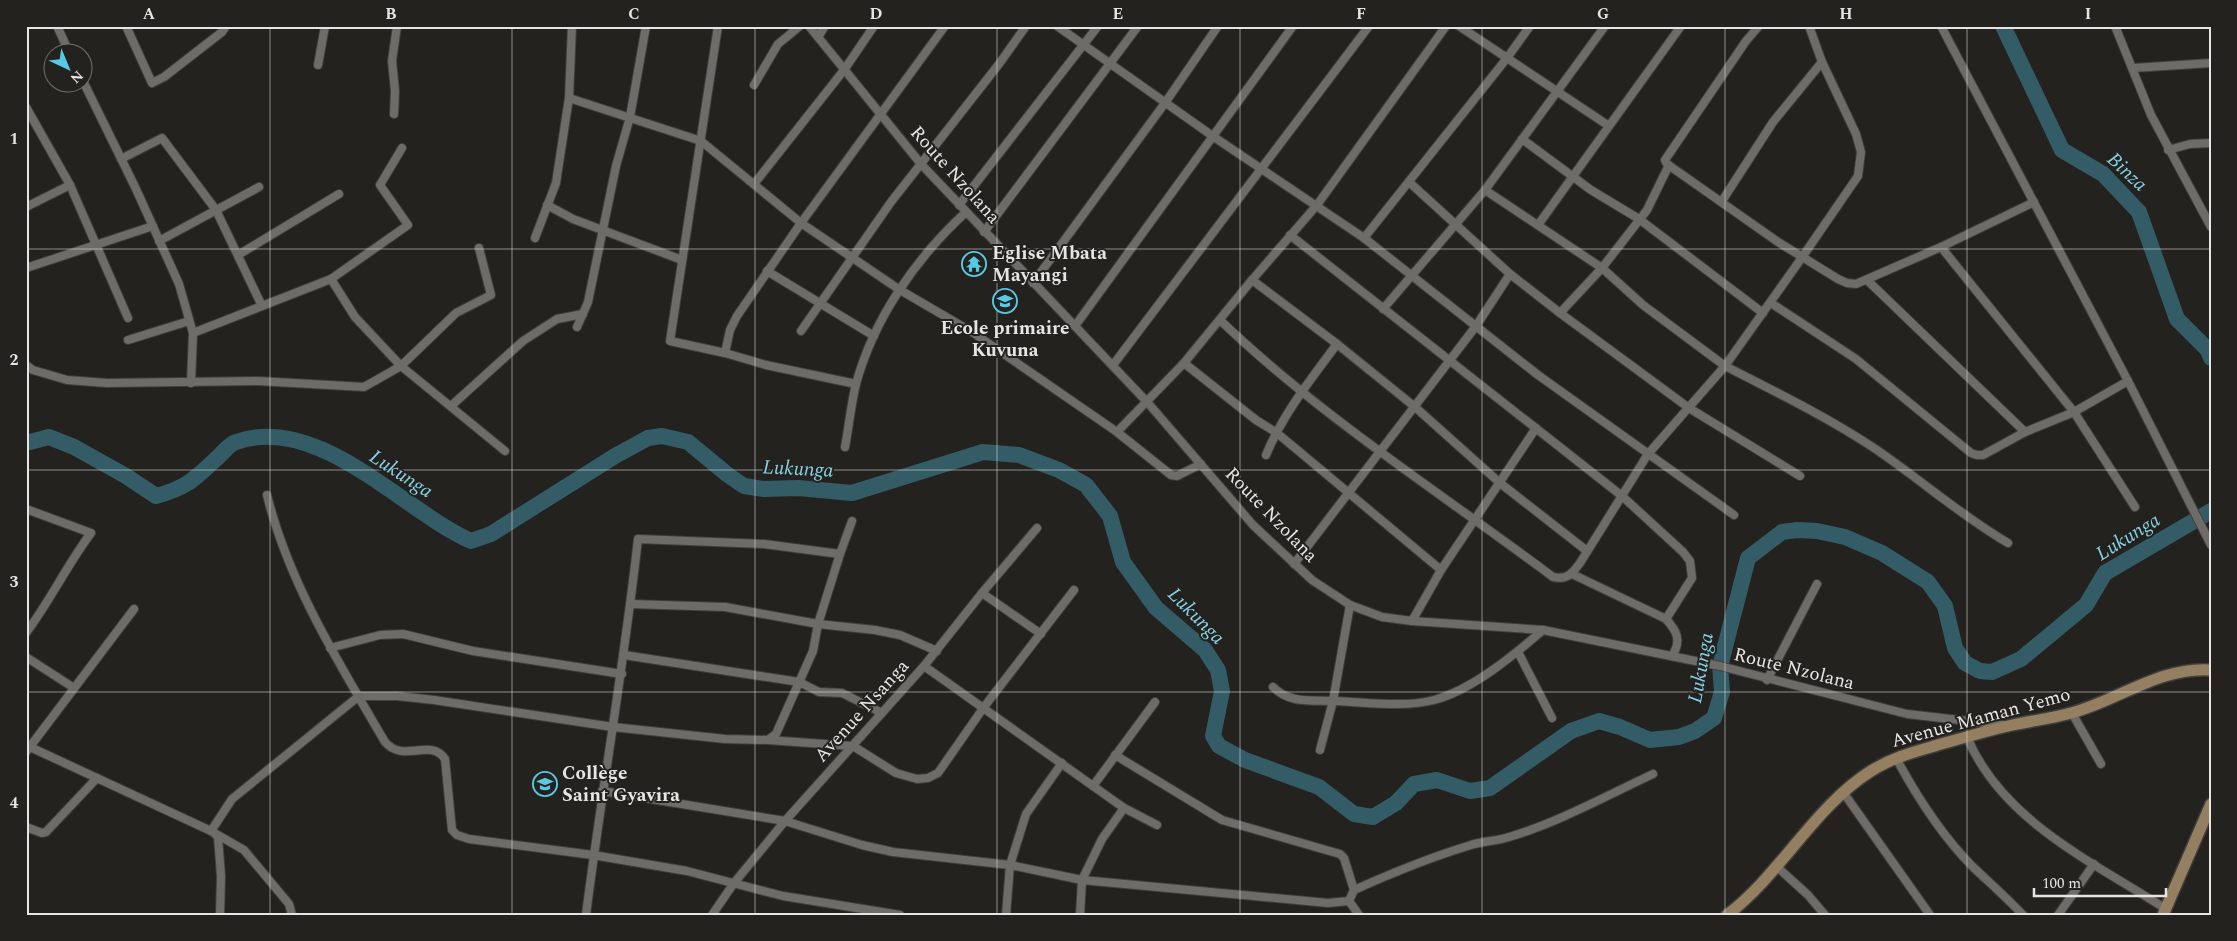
<svg xmlns="http://www.w3.org/2000/svg" width="2237" height="941" font-family="Spectral,serif">
	<style>
		.lines { fill: none; stroke-linecap: round; stroke-linejoin: round }
		.river { stroke: #335c66; stroke-width: 16 }
		.street-casing { stroke: #413f3d; stroke-width: 10 }
		.secondary-casing { stroke: #413f3d; stroke-width: 14 }
		.street { stroke: #6e6c69; stroke-width: 8 }
		.secondary { stroke: #948060; stroke-width: 11 }
		.grid { fill: none; stroke: #e6e5e3; stroke-width: 1; stroke-opacity: 0.55 }
		.labels { text-anchor: middle; dominant-baseline: central; stroke-width: 4; stroke-linejoin: round; paint-order: stroke }
		.street-label { font-size: 19px; fill: #e6e5e3; stroke: #23221f }
		.poi-label { font-size: 19px; font-weight: bold; fill: #e6e5e3; stroke: #23221f; text-anchor: start }
		.water-label { font-size: 20px; font-style: italic; fill: #86d2e4; stroke: #23221f }
		.neatline { fill: none; stroke: #e6e5e3; stroke-width: 2 }
		.grid-label { font-size: 16px; text-anchor: middle; font-weight: bold; fill: #e6e5e3 }
	</style>
	<rect width="100%" height="100%" fill="#23221f"/>
	<g class="lines">
		<g class="river">
			<path d="M2003,26L2062,150L2103,174L2139,212L2177,319L2208,350L2211,358"/>
			<path d="M26,443L49,437L74,447L126,476L156,496C186,488 194,480 216,459C222,454 229,444 236,442C318,413 402,510 471,541L491,534L615,456L648,438L662,436L688,442L728,475L744,486L764,489L798,488L852,493L983,452L1019,455L1059,470L1086,485L1110,516L1123,562L1156,608L1205,650L1218,670L1222,691L1213,736L1219,746L1245,760L1319,787L1354,814L1373,817L1396,803L1414,784L1437,780L1470,791L1490,788L1571,731L1599,721L1620,727L1650,740L1679,737L1695,731L1714,718L1722,692L1720,666L1748,558L1782,532L1798,530L1817,531L1845,537L1882,553L1928,582L1945,606L1955,648L1965,663L1980,671L1992,672L2021,659L2086,605L2105,573L2211,511"/>
		</g>
		<defs>
			<g id="street">
				<path d="M57,26L69,52"/>
				<path d="M126,26L152,83L164,77L222,32L226,26"/>
				<path d="M718,26L670,341L725,353L766,365L856,384"/>
				<path d="M809,26L921,164L1148,403L1253,525L1312,580L1350,605L1382,617L1412,621L1543,630L1720,666L1907,714L2003,725"/>
				<path d="M1057,26L1214,137L1364,238L1538,375L1734,515"/>
				<path d="M1459,26L1609,126"/>
				<path d="M1759,26L1746,41L1665,160L1667,164L1778,242L1838,279L1847,283L1856,284L1941,247L2034,202"/>
				<path d="M1941,26L2128,381L2211,545"/>
				<path d="M2115,26L2151,115L2211,227"/>
				<path d="M818,37L825,26"/>
				<path d="M318,65L325,26"/>
				<path d="M2133,68L2211,63"/>
				<path d="M82,79L136,189L179,284L193,333L191,383"/>
				<path d="M754,85L778,44L800,26"/>
				<path d="M569,98L701,141L801,223L900,290L972,332L1117,432L1171,475L1177,476L1201,464"/>
				<path d="M26,107L70,185L128,318"/>
				<path d="M394,114L395,91L392,61L397,26"/>
				<path d="M1522,139L1591,190L1639,219L1763,313"/>
				<path d="M2168,150L2190,144L2211,143"/>
				<path d="M121,159L162,138L216,210L262,306"/>
				<path d="M1409,182L1510,274L1560,313L1689,408L1800,476"/>
				<path d="M754,184L844,70L874,26"/>
				<path d="M1485,190L1602,268L1643,305L1725,366C1776,392 1827,417 1874,448C1920,479 1960,515 2008,543"/>
				<path d="M1722,201L1773,122L1822,62"/>
				<path d="M547,205L573,219L682,260"/>
				<path d="M959,205L1098,26"/>
				<path d="M26,207L70,185"/>
				<path d="M1538,225L1681,26"/>
				<path d="M984,232L1138,26"/>
				<path d="M1290,235L1622,496L1683,552L1690,561L1692,578L1666,619"/>
				<path d="M535,238L556,183L569,98L572,26"/>
				<path d="M1364,238L1507,58L1530,26"/>
				<path d="M159,241L259,187"/>
				<path d="M1941,247L2074,412L2135,507"/>
				<path d="M238,255L339,194"/>
				<path d="M26,268L153,226"/>
				<path d="M767,271L874,336"/>
				<path d="M331,279L355,317L401,366L505,451"/>
				<path d="M1252,280L1337,344L1415,407L1500,483L1587,551"/>
				<path d="M1867,280L2025,432"/>
				<path d="M1033,283L1165,103L1218,26"/>
				<path d="M1771,303L1856,359L1971,453L1977,455H1983L2025,432L2074,412L2128,381"/>
				<path d="M1383,309L1485,190L1605,26"/>
				<path d="M1560,313L1602,268L1647,210L1669,165"/>
				<path d="M1220,320C1321,417 1441,493 1553,577C1567,580 1572,574 1580,563L1648,454L1725,366L1803,256L1858,176L1861,152L1856,134L1822,62L1809,26"/>
				<path d="M1075,326L1293,26"/>
				<path d="M577,327L588,302L616,166L630,117L646,26"/>
				<path d="M801,331L891,202L999,64L1026,26"/>
				<path d="M193,333L331,279L408,225L380,185L402,148"/>
				<path d="M128,340L189,321"/>
				<path d="M725,353L730,330L737,316L801,223L945,26"/>
				<path d="M1184,363L1256,420L1277,433L1441,570"/>
				<path d="M26,365L33,370L67,380L107,383L258,381L364,387L401,366L456,313L491,295L479,248"/>
				<path d="M1113,365L1369,26"/>
				<path d="M451,406L523,341L557,319L583,314"/>
				<path d="M1117,432L1184,363L1252,280L1317,205L1446,26"/>
				<path d="M845,447C849,426 851,404 856,384C874,318 916,258 966,212"/>
				<path d="M1266,455C1283,414 1311,379 1337,344"/>
				<path d="M267,495C289,584 339,663 385,742C404,764 430,737 445,759L452,830L457,835L469,839L593,855L687,871L783,896L900,915"/>
				<path d="M26,509L91,533C67,565 50,601 26,633"/>
				<path d="M1294,564L1476,326L1510,274"/>
				<path d="M1572,574L1666,619C1677,631 1682,641 1672,656"/>
				<path d="M982,593L1041,634"/>
				<path d="M630,604L725,607L818,624L875,630L900,635L937,651"/>
				<path d="M1412,621L1441,570L1536,428"/>
				<path d="M330,648L380,635L403,634L473,651L622,674"/>
				<path d="M1518,652L1552,718"/>
				<path d="M624,655L799,682L819,692L842,693L882,713"/>
				<path d="M26,657L74,688"/>
				<path d="M924,666L1124,808L1157,825"/>
				<path d="M1767,680L1817,584"/>
				<path d="M1273,687C1289,704 1313,700 1335,701C1366,702 1403,708 1434,700C1472,690 1514,655 1543,630"/>
				<path d="M2072,713L2101,764"/>
				<path d="M1967,737C2002,821 2093,862 2166,909"/>
				<path d="M768,740L853,746L896,773L917,779L928,778L938,773L984,707L1074,590"/>
				<path d="M30,747L211,831L244,850L289,904L292,915"/>
				<path d="M1320,750L1333,701L1350,605"/>
				<path d="M26,752L134,609"/>
				<path d="M1115,755L1222,820L1340,854L1344,858L1354,890"/>
				<path d="M1896,758C1916,795 1943,837 1973,867C1990,883 2007,898 2023,915"/>
				<path d="M1093,786L1155,702"/>
				<path d="M602,791L785,821L862,845L893,852L1010,865L1082,880L1328,903L1349,901"/>
				<path d="M1843,792L1930,915"/>
				<path d="M26,827L42,833L46,832L97,778"/>
				<path d="M211,831L232,799L359,696H397L434,700L613,727L725,739L768,740L776,734L813,651L818,624L840,554L852,521"/>
				<path d="M215,834L218,837L221,876L220,915"/>
				<path d="M1776,866L1808,895L1825,915"/>
				<path d="M1349,901L1354,890C1392,873 1431,857 1471,845C1484,841 1497,841 1509,837C1559,822 1606,796 1653,774"/>
				<path d="M1349,901L1359,915"/>
				<path d="M586,915C602,789 624,665 638,539L764,544L840,554"/>
				<path d="M712,915L734,883L785,821L924,666L982,593L1037,528"/>
				<path d="M1006,915L1010,865L1026,814L1062,763"/>
				<path d="M1080,915L1082,880L1102,839L1124,808"/>
				<path d="M2058,915L2094,864"/>
			</g>
			<g id="secondary">
				<path d="M1727,915C1781,874 1814,807 1871,771C1890,759 1910,753 1931,747C1956,740 1982,732 2008,726C2029,721 2050,719 2071,713C2117,701 2161,666 2211,670"/>
				<path d="M2163,915L2211,804"/>
			</g>
		</defs>
		<use href="#street" class="street-casing"/>
		<use href="#secondary" class="secondary-casing"/>
		<use href="#street" class="street"/>
		<use href="#secondary" class="secondary"/>
	</g>
	<path class="grid" d="M270,26V915M512,26V915M755,26V915M997,26V915M1240,26V915M1482,26V915M1725,26V915M1967,26V915M26,249H2211M26,470H2211M26,692H2211"/>
	<defs>
		<symbol id="temple-ring" viewBox="-11 -11 22 22"><circle r="9.5" fill="#23221f" stroke="#57c9e2" stroke-width="1.5"/><path d="M0-6L5-2H3V0L6.5 2.5H4V6H1.5V3h-3V6H-4V2.5H-6.5L-3 0V-2H-5Z" fill="#57c9e2"/></symbol>
		<symbol id="school-ring" viewBox="-11 -11 22 22"><circle r="9.5" fill="#23221f" stroke="#57c9e2" stroke-width="1.5"/><path d="M0-5L7-2L0 1L-7-2ZM-4 1L0 2.5L4 1V4Q0 6-4 4Z" fill="#57c9e2"/></symbol>
	</defs>
	<g fill-rule="evenodd">
		<use href="#temple-ring" x="960" y="250" width="28" height="28"/>
		<use href="#school-ring" x="991" y="287" width="28" height="28"/>
		<use href="#school-ring" x="531" y="770" width="28" height="28"/>
	</g>
	<g class="labels">
		<g class="street-label">
			<text transform="translate(955 175) rotate(48)">Route Nzolana</text>
			<text transform="translate(1271 515) rotate(46)">Route Nzolana</text>
			<text transform="translate(1794 669) rotate(14)">Route Nzolana</text>
			<text transform="translate(862 711) rotate(-48)">Avenue Nsanga</text>
			<text transform="translate(1981 718) rotate(-15)">Avenue Maman Yemo</text>
		</g>
		<g class="poi-label">
			<text x="992" y="253">Eglise Mbata<tspan x="992" dy="22">Mayangi</tspan></text>
			<text x="1005" y="328" text-anchor="middle">Ecole primaire<tspan x="1005" dy="22">Kuvuna</tspan></text>
			<text x="562" y="773">Collège<tspan x="562" dy="22">Saint Gyavira</tspan></text>
		</g>
		<g class="water-label">
			<text transform="translate(2127 172) rotate(43)">Binza</text>
			<text transform="translate(798 469) rotate(3)">Lukunga</text>
			<text transform="translate(401 474) rotate(33)">Lukunga</text>
			<text transform="translate(2128 537) rotate(-32)">Lukunga</text>
			<text transform="translate(1196 616) rotate(45)">Lukunga</text>
			<text transform="translate(1701 668) rotate(-80)">Lukunga</text>
		</g>
	</g>
	<rect width="2237" height="941" fill="none" stroke="#23221f" stroke-width="55"/>
	<g transform="translate(68 68) rotate(136)"><circle r="24" fill="#23221f" stroke="#71706d"/>
	<path d="M0-4L9 19L0 12L-9 19Z" fill="#57c9e2"/>
	<text y="-8" font-size="14" font-weight="bold" text-anchor="middle" fill="#e6e5e3">N</text>
	</g>
	<path d="M2034 888v8h132v-8" fill="none" stroke="#e6e5e3" stroke-width="2.5"/>
	<text x="2042" y="888" font-size="15" fill="#e6e5e3" stroke="#23221f" stroke-width="4" paint-order="stroke">100 m</text>
	<rect x="28" y="28" width="2182" height="886" class="neatline"/>
	<g class="grid-label">
		<text x="149" y="19">A</text>
		<text x="391" y="19">B</text>
		<text x="634" y="19">C</text>
		<text x="876" y="19">D</text>
		<text x="1118" y="19">E</text>
		<text x="1361" y="19">F</text>
		<text x="1603" y="19">G</text>
		<text x="1846" y="19">H</text>
		<text x="2088" y="19">I</text>
		<text x="14" y="144">1</text>
		<text x="14" y="365">2</text>
		<text x="14" y="587">3</text>
		<text x="14" y="808">4</text>
	</g>
</svg>
